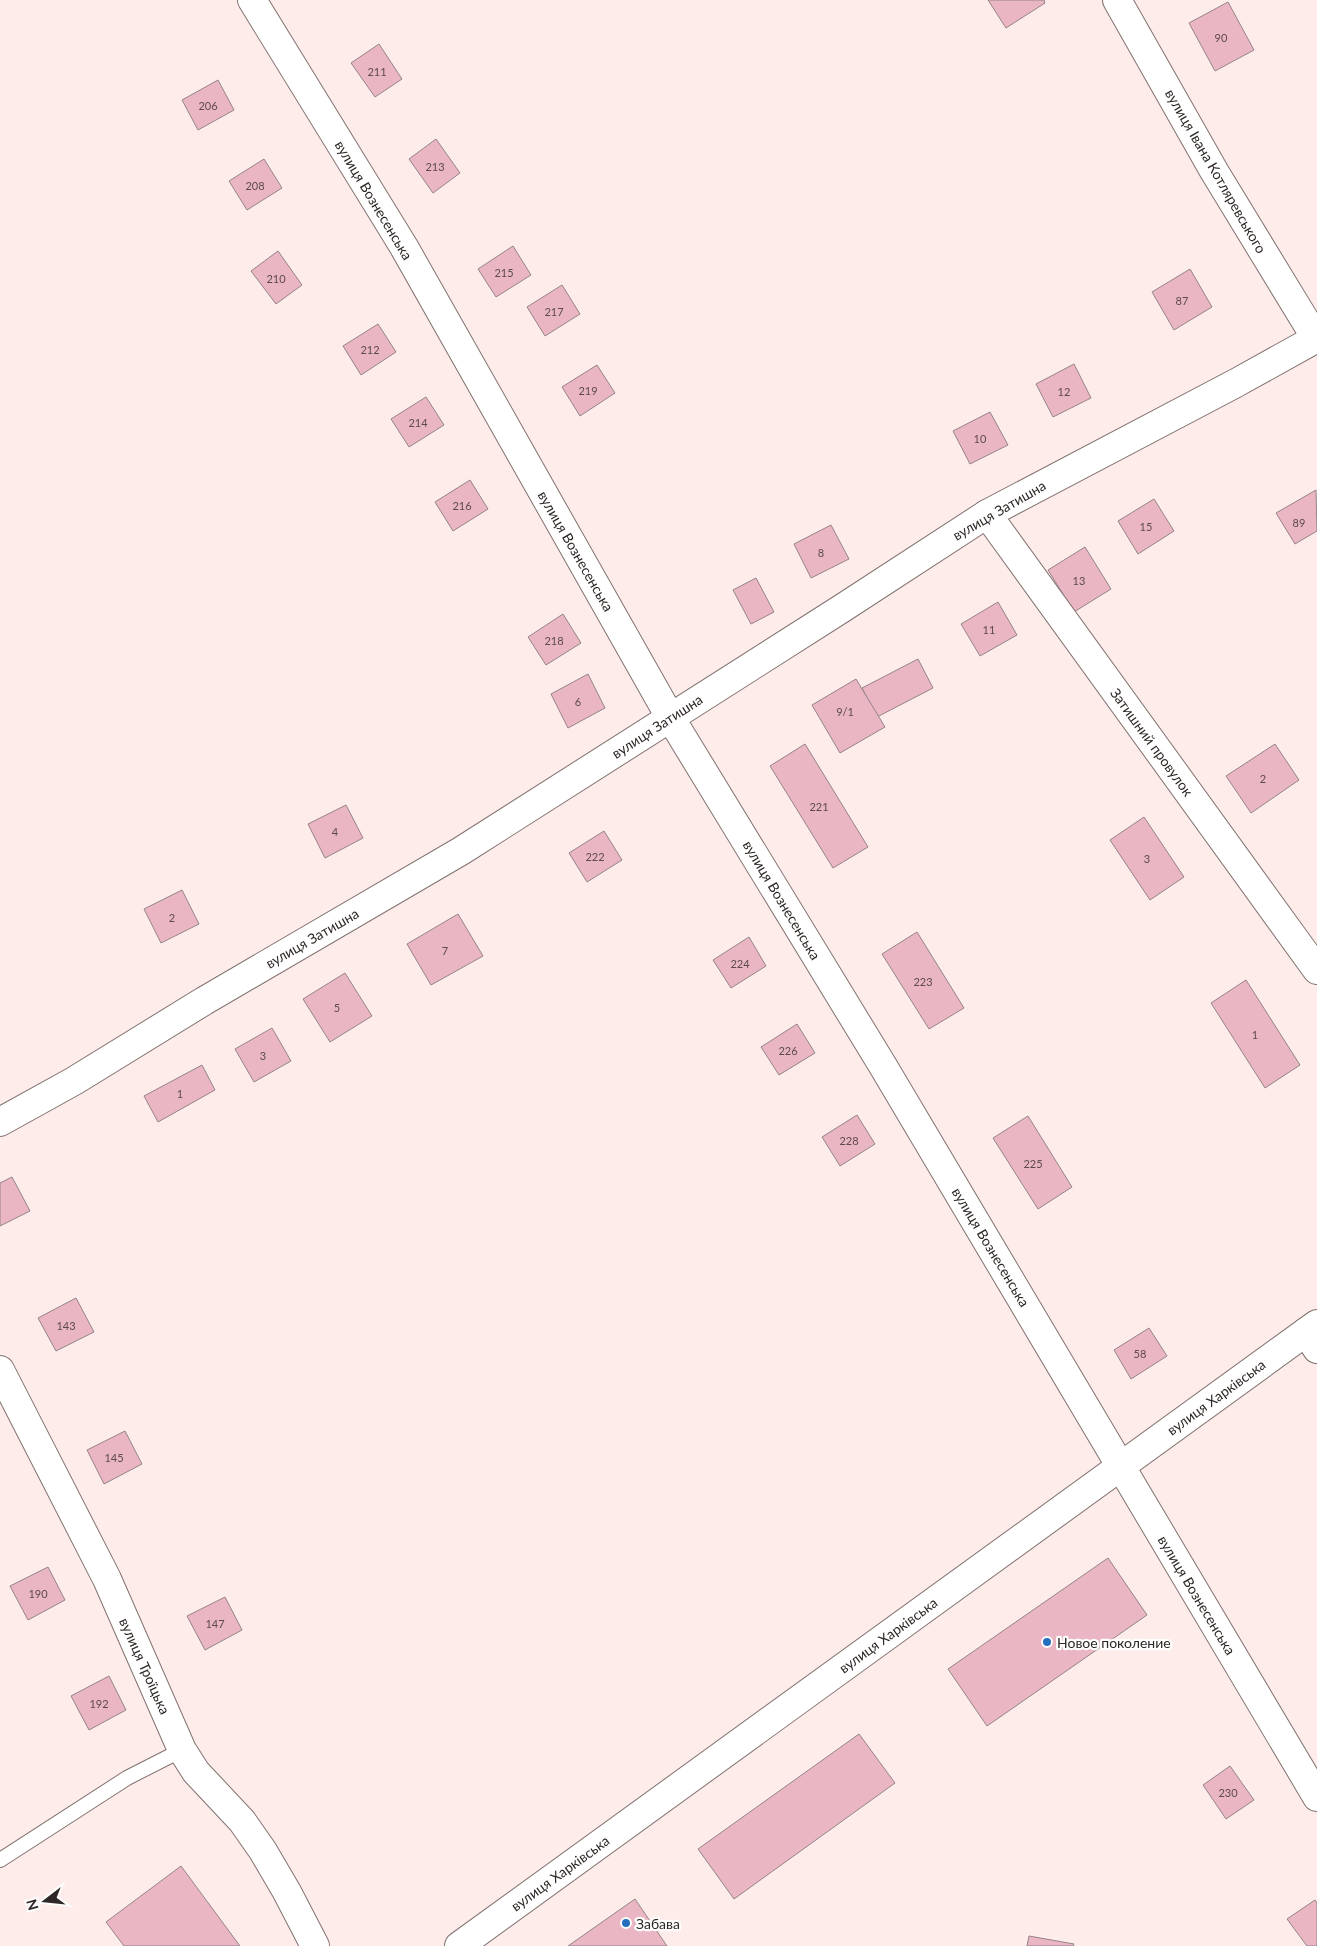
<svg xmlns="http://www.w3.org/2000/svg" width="1317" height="1946" font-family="Lato,sans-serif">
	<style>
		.building { fill: #eab6c3; stroke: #948488 }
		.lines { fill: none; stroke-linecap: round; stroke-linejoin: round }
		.service-casing { stroke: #81726f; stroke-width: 16 }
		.minor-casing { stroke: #81726f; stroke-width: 30 }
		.tertiary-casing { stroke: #81726f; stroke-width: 30 }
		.service { stroke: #fff; stroke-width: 14 }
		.minor { stroke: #fff; stroke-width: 28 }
		.tertiary { stroke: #fff; stroke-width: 28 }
		.poi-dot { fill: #256fbf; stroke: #fdfefd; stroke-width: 2 }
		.labels { text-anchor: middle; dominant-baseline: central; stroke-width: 4.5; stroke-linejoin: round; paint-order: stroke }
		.number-label { font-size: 11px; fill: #5d4b4d }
		.street-label { font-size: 14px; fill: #2e2726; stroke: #fdfefd }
		.poi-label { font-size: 14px; fill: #2e2726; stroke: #fdfefd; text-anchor: start }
	</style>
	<rect width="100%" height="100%" fill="#fdece9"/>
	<g class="building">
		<path d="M988,0H1044L1045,3L1006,28Z"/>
		<path d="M1228,2L1254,50L1215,71L1189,23Z"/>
		<path d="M379,44L402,79L375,97L351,63Z"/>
		<path d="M218,80L234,110L198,130L182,100Z"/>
		<path d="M436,139L460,173L433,193L409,159Z"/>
		<path d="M264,159L282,188L247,210L229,181Z"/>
		<path d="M513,246L531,275L496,297L478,269Z"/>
		<path d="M278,251L302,285L276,304L251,271Z"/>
		<path d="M1190,269L1212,307L1174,330L1152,292Z"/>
		<path d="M562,285L580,314L545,336L527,307Z"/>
		<path d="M378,324L396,352L361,375L343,346Z"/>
		<path d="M1074,364L1091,398L1053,417L1036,384Z"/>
		<path d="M597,365L615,393L580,416L562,387Z"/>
		<path d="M426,397L444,425L409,447L391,419Z"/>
		<path d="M990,412L1008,445L970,464L953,431Z"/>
		<path d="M470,480L488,509L453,531L435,502Z"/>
		<path d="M1316,490L1317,531L1295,544L1276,513Z"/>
		<path d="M1154,499L1174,531L1138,554L1118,521Z"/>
		<path d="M831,525L849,559L811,578L794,544Z"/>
		<path d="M1085,547L1111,589L1074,612L1048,570Z"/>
		<path d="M756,578L774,612L751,624L733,590Z"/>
		<path d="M998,602L1017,635L980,656L961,624Z"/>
		<path d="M563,614L581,643L546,665L528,637Z"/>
		<path d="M918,659L933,688L877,717L862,688Z"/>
		<path d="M588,674L605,708L568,728L551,694Z"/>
		<path d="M856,679L885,727L840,753L812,705Z"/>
		<path d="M805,744L868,847L833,868L770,766Z"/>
		<path d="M1275,744L1299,780L1251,813L1226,776Z"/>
		<path d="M346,805L363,838L325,858L308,824Z"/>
		<path d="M1144,817L1184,877L1150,900L1110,840Z"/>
		<path d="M604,831L622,860L587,882L569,853Z"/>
		<path d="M182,890L199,924L161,943L144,909Z"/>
		<path d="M458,914L483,956L431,985L407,944Z"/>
		<path d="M917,932L964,1008L929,1029L882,954Z"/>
		<path d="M749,937L766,966L731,988L713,960Z"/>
		<path d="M345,973L372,1016L330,1042L303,999Z"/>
		<path d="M1246,980L1300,1065L1265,1088L1211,1003Z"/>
		<path d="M797,1024L815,1053L779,1075L761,1047Z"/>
		<path d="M272,1028L291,1061L254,1082L235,1049Z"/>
		<path d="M202,1065L215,1090L158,1122L144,1096Z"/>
		<path d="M857,1115L875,1144L840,1166L822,1137Z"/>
		<path d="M1028,1116L1072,1187L1038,1209L993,1138Z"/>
		<path d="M12,1177L30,1211L0,1226V1183Z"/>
		<path d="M76,1298L94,1332L56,1351L38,1318Z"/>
		<path d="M1149,1328L1167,1356L1131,1379L1114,1350Z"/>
		<path d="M125,1431L142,1464L104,1484L87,1450Z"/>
		<path d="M1108,1558L1147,1615L987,1726L948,1669Z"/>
		<path d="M48,1567L65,1600L28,1620L10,1586Z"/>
		<path d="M225,1597L242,1630L205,1650L187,1616Z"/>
		<path d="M109,1676L126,1710L89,1730L71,1696Z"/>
		<path d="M859,1734L895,1783L734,1899L698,1849Z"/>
		<path d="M1230,1766L1254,1800L1226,1819L1203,1785Z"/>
		<path d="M181,1866L240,1946H124L106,1922Z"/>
		<path d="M635,1899L667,1946H568Z"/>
		<path d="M1315,1900L1317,1903V1946H1307L1287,1919Z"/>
		<path d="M1029,1936L1074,1944L1073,1946H1027Z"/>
	</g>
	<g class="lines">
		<defs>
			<path id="service" d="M0,1860L127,1778L182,1750"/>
			<g id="minor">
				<path d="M252,0L404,247L670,717L883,1066L1317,1797"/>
				<path d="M1117,0L1214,171L1317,340"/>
				<path d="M987,514L1317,970"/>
				<path d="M0,1122L74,1081L204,1001L461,851L841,609L987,514L1236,383L1317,338"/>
				<path d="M1306,1332L1317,1349"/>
				<path d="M0,1370L107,1579L182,1750L196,1772L242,1821L263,1851L287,1892L315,1946"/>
			</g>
			<path id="tertiary" d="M459,1946L1317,1324"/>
		</defs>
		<use href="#service" class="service-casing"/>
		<use href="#minor" class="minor-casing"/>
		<use href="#tertiary" class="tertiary-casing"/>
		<use href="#service" class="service"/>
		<use href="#minor" class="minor"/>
		<use href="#tertiary" class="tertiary"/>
	</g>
	<g class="poi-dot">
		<circle cx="1047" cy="1642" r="5"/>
		<circle cx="626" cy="1923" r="5"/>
	</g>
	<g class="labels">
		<g class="number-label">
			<text x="1221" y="37">90</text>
			<text x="377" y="71">211</text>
			<text x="208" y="105">206</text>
			<text x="435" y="166">213</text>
			<text x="255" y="185">208</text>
			<text x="504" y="272">215</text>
			<text x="276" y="278">210</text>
			<text x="1182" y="300">87</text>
			<text x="554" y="311">217</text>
			<text x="370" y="349">212</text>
			<text x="588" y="390">219</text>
			<text x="1064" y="391">12</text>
			<text x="418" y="422">214</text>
			<text x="980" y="438">10</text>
			<text x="462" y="505">216</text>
			<text x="1299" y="522">89</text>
			<text x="1146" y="526">15</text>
			<text x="821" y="552">8</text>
			<text x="1079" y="580">13</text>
			<text x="989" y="629">11</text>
			<text x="554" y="640">218</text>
			<text x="578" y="701">6</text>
			<text x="845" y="711">9/1</text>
			<text x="1263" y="778">2</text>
			<text x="819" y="806">221</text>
			<text x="335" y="831">4</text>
			<text x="595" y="856">222</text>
			<text x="1147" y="858">3</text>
			<text x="172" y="917">2</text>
			<text x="445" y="950">7</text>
			<text x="740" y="963">224</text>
			<text x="923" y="981">223</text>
			<text x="337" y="1007">5</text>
			<text x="1255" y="1034">1</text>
			<text x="788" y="1050">226</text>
			<text x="263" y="1055">3</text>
			<text x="180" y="1093">1</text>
			<text x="849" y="1140">228</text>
			<text x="1033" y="1163">225</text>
			<text x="66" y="1325">143</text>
			<text x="1140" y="1353">58</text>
			<text x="114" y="1457">145</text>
			<text x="38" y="1593">190</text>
			<text x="215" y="1623">147</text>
			<text x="99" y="1703">192</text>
			<text x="1228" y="1792">230</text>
		</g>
		<g class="street-label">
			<text transform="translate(1216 171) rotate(60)">вулиця Івана Котляревського</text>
			<text transform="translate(374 200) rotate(59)">вулиця Вознесенська</text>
			<text transform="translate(999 510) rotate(-30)">вулиця Затишна</text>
			<text transform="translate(576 551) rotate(60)">вулиця Вознесенська</text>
			<text transform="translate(657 726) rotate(-33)">вулиця Затишна</text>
			<text transform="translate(1152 742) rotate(54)">Затишний провулок</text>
			<text transform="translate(782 900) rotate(59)">вулиця Вознесенська</text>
			<text transform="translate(312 938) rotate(-30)">вулиця Затишна</text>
			<text transform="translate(991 1247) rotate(59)">вулиця Вознесенська</text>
			<text transform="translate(1216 1397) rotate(-36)">вулиця Харківська</text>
			<text transform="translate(1197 1595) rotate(59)">вулиця Вознесенська</text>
			<text transform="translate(888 1635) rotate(-36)">вулиця Харківська</text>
			<text transform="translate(145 1666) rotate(66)">вулиця Троїцька</text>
			<text transform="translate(560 1873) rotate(-36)">вулиця Харківська</text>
		</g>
		<g class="poi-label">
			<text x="1057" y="1642">Новое поколение</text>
			<text x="636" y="1923">Забава</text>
		</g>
	</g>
	<g transform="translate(45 1901) rotate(254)" stroke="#fdfefd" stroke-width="4" paint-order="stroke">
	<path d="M0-4L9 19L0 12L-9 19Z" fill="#2e2726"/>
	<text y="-8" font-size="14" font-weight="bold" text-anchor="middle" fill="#2e2726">N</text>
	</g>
</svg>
